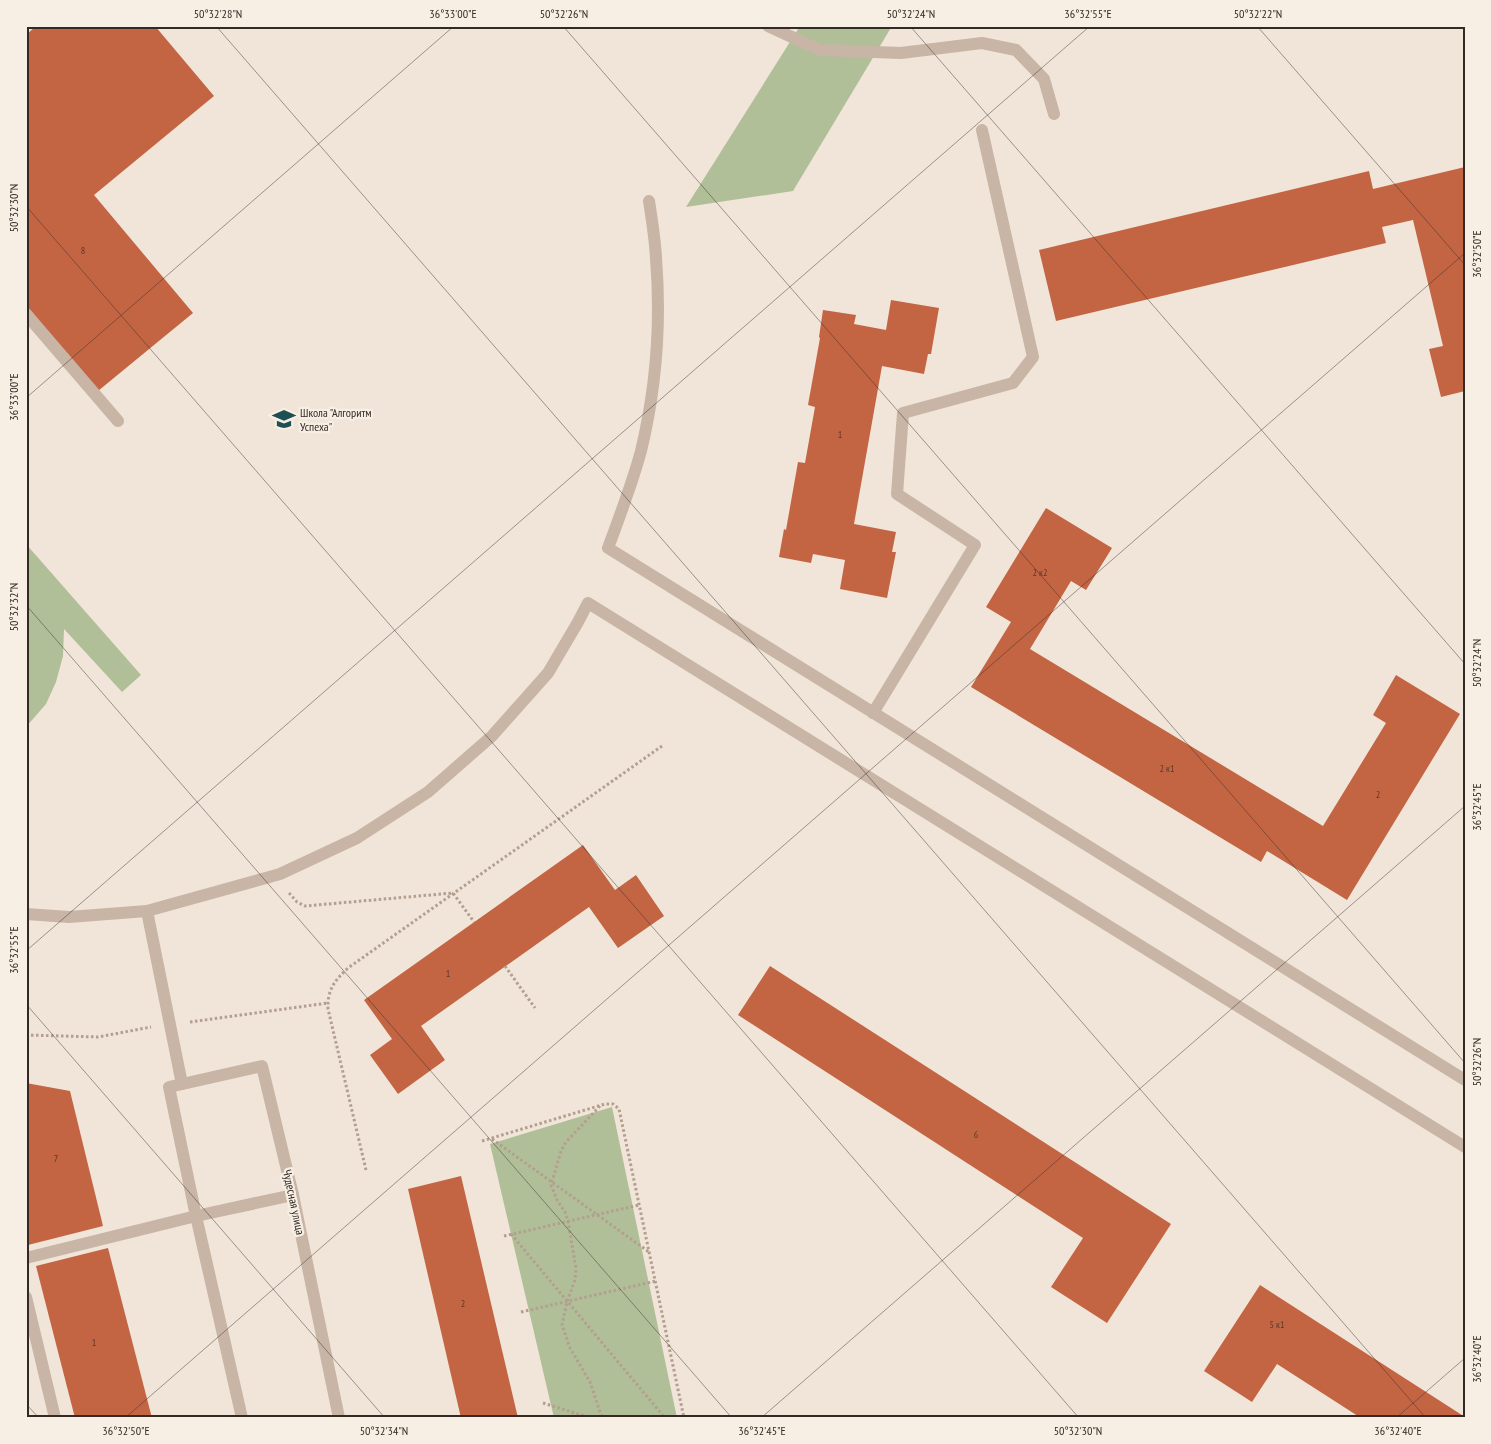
<svg xmlns="http://www.w3.org/2000/svg" width="1491" height="1444" font-family="'PT Sans Narrow',sans-serif">
	<style>
		.green { fill: #b1bf99 }
		.building { fill: #c36543 }
		.lines { fill: none; stroke-linecap: round; stroke-linejoin: round }
		.path { stroke: #b39f8f; stroke-width: 3; stroke-dasharray: 2.5 2.5; stroke-linecap: butt }
		.minor { stroke: #c8b5a5; stroke-width: 12 }
		.ticks { fill: none; stroke: #332a26; stroke-width: 1; stroke-opacity: 0.45 }
		.labels { text-anchor: middle; dominant-baseline: central; stroke-width: 4.5; stroke-linejoin: round; paint-order: stroke }
		.number-label { font-size: 10px; fill: #57392d }
		.poi-label { font-size: 12px; fill: #332a26; stroke: #f8efe4; text-anchor: start }
		.street-label { font-size: 12px; fill: #332a26; stroke: #f8efe4 }
		.neatline { fill: none; stroke: #332a26; stroke-width: 2 }
		.ticks-label { font-size: 12px; text-anchor: middle; fill: #332a26 }
	</style>
	<rect width="100%" height="100%" fill="#f0e5d8"/>
	<g class="green">
		<path d="M800,26H892L793,191L686,207Z"/>
		<path d="M26,544L141,675L122,692L64,629L63,656L56,682L46,704L26,727Z"/>
		<path d="M612,1107L677,1418H554L490,1144Z"/>
	</g>
	<g class="building">
		<path d="M36,26H155L214,96L94,195L193,313L98,391L26,305V35Z"/>
		<path d="M1465,167V391L1441,397L1429,349L1443,346L1413,220L1382,227L1386,243L1056,321L1039,250L1369,171L1373,189Z"/>
		<path d="M891,300L939,308L931,354H928L924,374L882,366L854,524L896,532L892,552H896L887,598L840,589L845,560L813,554L811,563L779,557L784,529L786,530L798,462L805,463L815,407L808,405L820,338L819,337L823,310L856,315L854,324L886,330Z"/>
		<path d="M1046,508L1112,548L1086,590L1071,581L1030,649L1323,826L1386,723L1373,715L1396,675L1460,714L1347,900L1267,851L1261,862L971,687L1011,622L986,607Z"/>
		<path d="M583,845L615,890L636,875L664,916L618,948L589,907L421,1026L445,1060L398,1094L370,1055L392,1039L364,1000Z"/>
		<path d="M770,966L1171,1224L1107,1323L1051,1287L1083,1238L738,1015Z"/>
		<path d="M26,1083L70,1091L103,1226L28,1245L26,1239Z"/>
		<path d="M461,1176L518,1418H461L408,1189Z"/>
		<path d="M108,1248L152,1418H75L36,1266Z"/>
		<path d="M1260,1285L1465,1417V1418H1361L1277,1364L1252,1402L1204,1371Z"/>
	</g>
	<g class="lines">
		<g class="path">
			<path d="M289,893L297,902L305,906L453,893L474,922"/>
			<path d="M505,966L535,1008"/>
			<path d="M190,1022L328,1003"/>
			<path d="M26,1035L98,1037L151,1027"/>
			<path d="M600,1106L566,1142L561,1151L551,1185L557,1200L565,1212L568,1221L576,1269L575,1280L567,1302L562,1325L570,1348L590,1382L602,1418"/>
			<path d="M492,1139L649,1252"/>
			<path d="M482,1141L605,1104H613L619,1109L684,1418"/>
			<path d="M366,1170L328,1009C327,990 335,980 348,968L662,746"/>
			<path d="M511,1234L665,1418"/>
			<path d="M504,1236L639,1205"/>
			<path d="M521,1312L656,1281"/>
			<path d="M543,1403L591,1418"/>
		</g>
		<g class="minor">
			<path d="M768,26L820,50L901,53L982,43L1016,50L1044,79L1054,114"/>
			<path d="M649,201C652,220 655,239 656,258C661,321 656,389 641,451C632,484 620,516 608,548L1465,1080"/>
			<path d="M26,314L118,421"/>
			<path d="M873,713L975,545L897,494L903,413L1013,383L1033,357L982,130"/>
			<path d="M147,911L182,1084"/>
			<path d="M26,914L69,917L147,911L280,874L357,838L428,792L492,736L548,673L578,622L588,603L1465,1147"/>
			<path d="M26,1258L196,1216L293,1195"/>
			<path d="M26,1297L55,1418"/>
			<path d="M242,1418L196,1216L169,1087L262,1066L293,1195L339,1418"/>
		</g>
	</g>
	<path class="ticks" d="M216,26L1426,1418M563,26L1465,1063M910,26L1465,664M1257,26L1465,265M26,206L1079,1418M26,398L454,26M26,605L732,1418M26,951L1090,26M26,1004L385,1418M26,1404L39,1418M125,1418L1465,253M761,1418L1465,806M1396,1418L1465,1358"/>
	<defs>
		<symbol id="school-bare" viewBox="-9 -9 18 18"><path d="M0-5L7-2L0 1L-7-2ZM-4 1L0 2.5L4 1V4Q0 6-4 4Z" fill="#1d4f54" stroke="#f8efe4" stroke-width="2.5" paint-order="stroke"/></symbol>
	</defs>
	<g fill-rule="evenodd">
		<use href="#school-bare" x="268" y="403" width="32" height="32"/>
	</g>
	<g class="labels">
		<g class="number-label">
			<text x="83" y="250">8</text>
			<text x="840" y="434">1</text>
			<text x="1040" y="572">2 к2</text>
			<text x="1167" y="768">2 к1</text>
			<text x="1378" y="794">2</text>
			<text x="448" y="973">1</text>
			<text x="976" y="1134">6</text>
			<text x="56" y="1158">7</text>
			<text x="463" y="1303">2</text>
			<text x="1277" y="1324">5 к1</text>
			<text x="94" y="1342">1</text>
		</g>
		<g class="poi-label">
			<text x="300" y="412">Школа "Алгоритм<tspan x="300" dy="14">Успеха"</tspan></text>
		</g>
		<g class="street-label">
			<text transform="translate(294 1202) rotate(78)">Чудесная улица</text>
		</g>
	</g>
	<rect width="1491" height="1444" fill="none" stroke="#f8efe4" stroke-width="55"/>
	<rect x="28" y="28" width="1436" height="1388" class="neatline"/>
	<g class="ticks-label">
		<text x="218" y="18">50°32'28"N</text>
		<text x="453" y="18">36°33'00"E</text>
		<text x="564" y="18">50°32'26"N</text>
		<text x="911" y="18">50°32'24"N</text>
		<text x="1088" y="18">36°32'55"E</text>
		<text x="1258" y="18">50°32'22"N</text>
		<text transform="translate(14 208) rotate(-90)" y="4">50°32'30"N</text>
		<text transform="translate(1477 254) rotate(-90)" y="4">36°32'50"E</text>
		<text transform="translate(14 397) rotate(-90)" y="4">36°33'00"E</text>
		<text transform="translate(14 607) rotate(-90)" y="4">50°32'32"N</text>
		<text transform="translate(1477 663) rotate(-90)" y="4">50°32'24"N</text>
		<text transform="translate(1477 807) rotate(-90)" y="4">36°32'45"E</text>
		<text transform="translate(14 950) rotate(-90)" y="4">36°32'55"E</text>
		<text transform="translate(1477 1062) rotate(-90)" y="4">50°32'26"N</text>
		<text transform="translate(1477 1359) rotate(-90)" y="4">36°32'40"E</text>
		<text x="126" y="1435">36°32'50"E</text>
		<text x="384" y="1435">50°32'34"N</text>
		<text x="762" y="1435">36°32'45"E</text>
		<text x="1078" y="1435">50°32'30"N</text>
		<text x="1398" y="1435">36°32'40"E</text>
	</g>
</svg>
